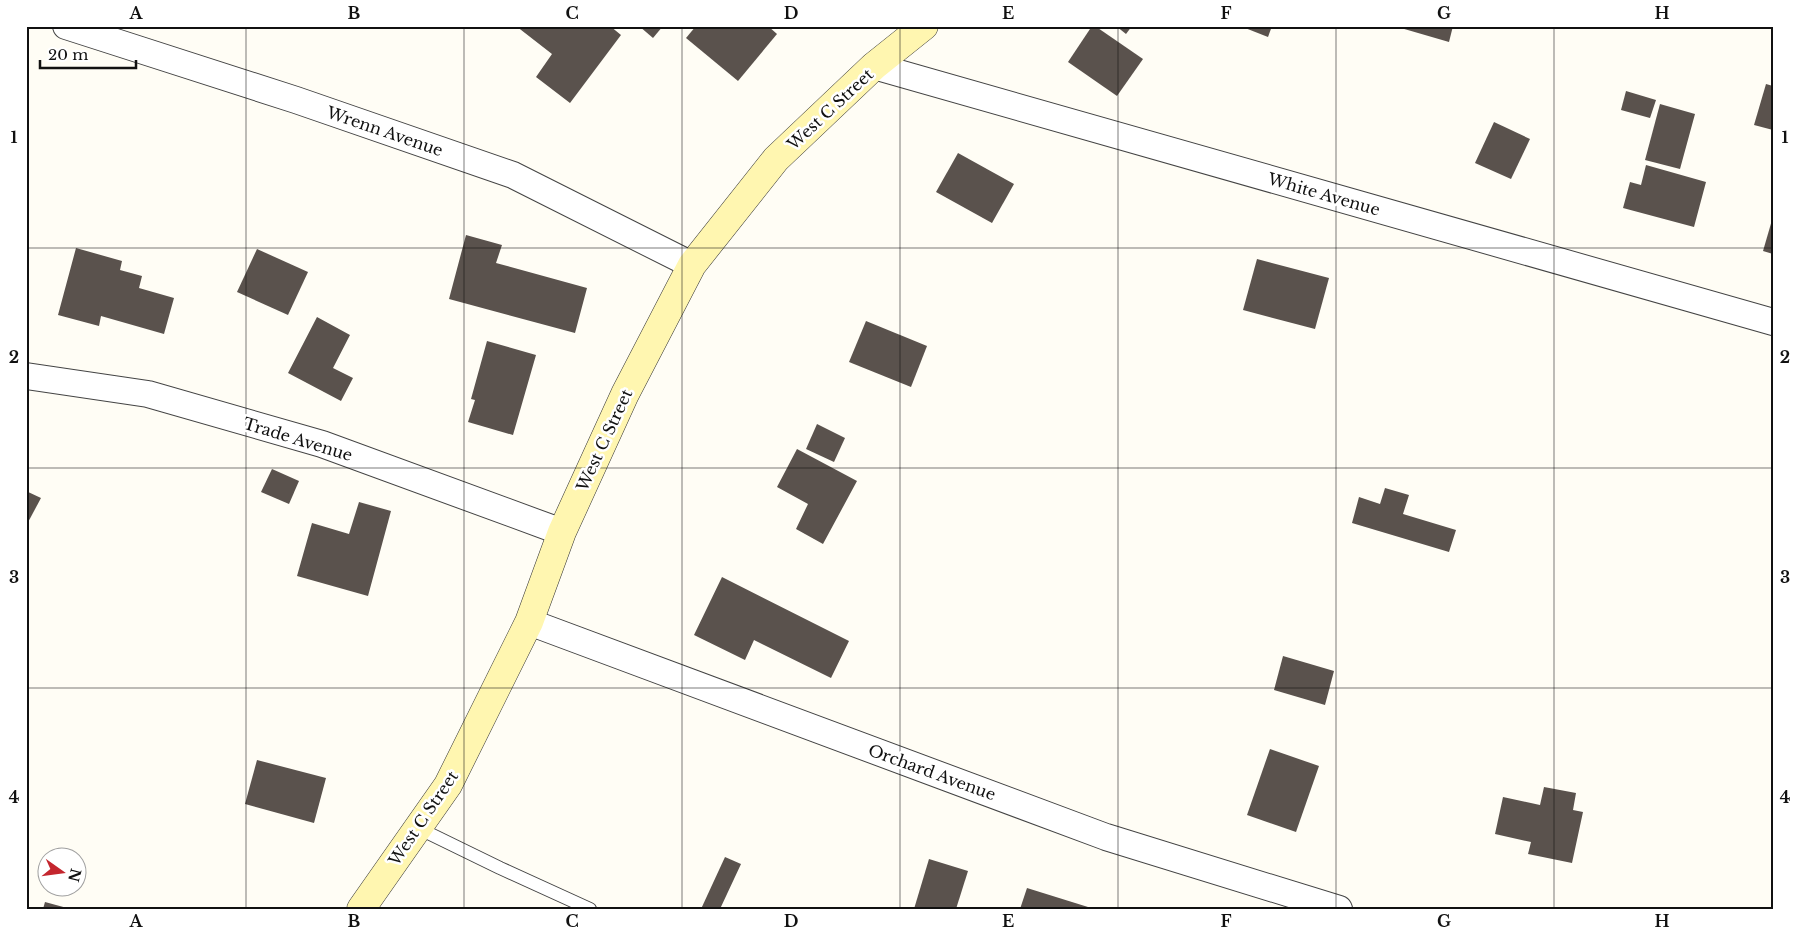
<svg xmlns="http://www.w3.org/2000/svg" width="1799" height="935" font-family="'Libre Baskerville',serif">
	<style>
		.building { fill: #5a524d }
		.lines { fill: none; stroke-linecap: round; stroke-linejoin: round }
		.lane-casing { stroke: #444; stroke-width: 14 }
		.street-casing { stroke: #444; stroke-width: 28 }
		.secondary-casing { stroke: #333; stroke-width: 29 }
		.lane { stroke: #fff; stroke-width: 12 }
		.street { stroke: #fff; stroke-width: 26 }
		.secondary { stroke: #fff6b0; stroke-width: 28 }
		.grid { fill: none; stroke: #111; stroke-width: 1; stroke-opacity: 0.55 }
		.labels { text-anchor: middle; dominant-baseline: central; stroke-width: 5; stroke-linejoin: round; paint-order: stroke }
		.street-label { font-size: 16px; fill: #111; stroke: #fff }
		.neatline { fill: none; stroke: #111; stroke-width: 2 }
		.grid-label { font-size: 16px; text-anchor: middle; font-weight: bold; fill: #111 }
	</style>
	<rect width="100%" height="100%" fill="#fffdf5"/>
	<g class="building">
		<path d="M516,26L580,28L610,26L621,35L570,103L536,77L552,54Z"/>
		<path d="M639,26H663L653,38Z"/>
		<path d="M696,26H768L777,34L738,81L686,38Z"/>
		<path d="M1092,26H1095L1143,59L1117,96L1068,62Z"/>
		<path d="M1116,26H1132L1126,34Z"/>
		<path d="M1240,26H1272L1268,37Z"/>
		<path d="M1394,26H1453L1449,42Z"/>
		<path d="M1766,84L1773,86V130L1754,125Z"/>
		<path d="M1626,91L1656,100L1650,118L1621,110Z"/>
		<path d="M1660,104L1695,114L1680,169L1645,160Z"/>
		<path d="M1494,122L1530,139L1511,179L1475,163Z"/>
		<path d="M958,153L1014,184L992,223L936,192Z"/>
		<path d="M1646,165L1706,182L1694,227L1623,208L1630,182L1641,185Z"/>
		<path d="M1772,220H1773V254L1763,251Z"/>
		<path d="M466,235L502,245L496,263L587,288L575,333L449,299Z"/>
		<path d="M76,248L122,261L120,270L142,276L139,288L174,298L164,334L101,316L99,326L58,315Z"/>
		<path d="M257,249L308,272L288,315L237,292Z"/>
		<path d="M1257,259L1329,278L1315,329L1243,310Z"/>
		<path d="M317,317L350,335L333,368L353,378L341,401L288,373Z"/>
		<path d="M866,321L927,346L911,387L849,362Z"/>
		<path d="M487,341L536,355L513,435L468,422L475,400L471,399Z"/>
		<path d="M817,424L845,438L834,462L806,449Z"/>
		<path d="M797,449L857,481L823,544L796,529L808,504L777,487Z"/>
		<path d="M272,469L299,481L289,504L261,492Z"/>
		<path d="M1385,488L1409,495L1403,514L1456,530L1449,552L1352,523L1359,497L1380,504Z"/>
		<path d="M26,491L41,498L26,526Z"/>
		<path d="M359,502L391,511L368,596L297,576L312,523L349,534Z"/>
		<path d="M722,577L849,641L831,678L754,640L745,660L694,635Z"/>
		<path d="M1283,656L1334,671L1325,705L1274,690Z"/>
		<path d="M1270,749L1319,766L1296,832L1247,815Z"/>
		<path d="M257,760L326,778L314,823L245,804Z"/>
		<path d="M1544,787L1576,793L1573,810L1583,812L1572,863L1528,854L1531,842L1495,834L1503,797L1540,805Z"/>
		<path d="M725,857L741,864L720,909H701Z"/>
		<path d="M929,859L968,871L956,909H914Z"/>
		<path d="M1027,888L1088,907L1087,909H1020Z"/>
		<path d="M45,902L67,908V909H43Z"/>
	</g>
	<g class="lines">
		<defs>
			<path id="lane" d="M418,828L500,868L590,909"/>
			<g id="street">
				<path d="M66,26L296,100L513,175L692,265"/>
				<path d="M874,66L1773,322"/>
				<path d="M26,376L148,394L322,444L562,532"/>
				<path d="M529,622L1106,837L1339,909"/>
			</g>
			<path id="secondary" d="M361,909L448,785L529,622L562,532L625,394L692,265L776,159L874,66L924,26"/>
		</defs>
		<use href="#lane" class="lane-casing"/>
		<use href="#street" class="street-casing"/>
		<use href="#secondary" class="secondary-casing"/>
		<use href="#lane" class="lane"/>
		<use href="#street" class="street"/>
		<use href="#secondary" class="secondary"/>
	</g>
	<path class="grid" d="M246,26V909M464,26V909M682,26V909M900,26V909M1118,26V909M1336,26V909M1554,26V909M26,248H1773M26,468H1773M26,688H1773"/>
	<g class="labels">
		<g class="street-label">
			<text transform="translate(830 109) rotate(-43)">West C Street</text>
			<text transform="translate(385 131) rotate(19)">Wrenn Avenue</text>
			<text transform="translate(1324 194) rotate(16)">White Avenue</text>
			<text transform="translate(298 439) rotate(17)">Trade Avenue</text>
			<text transform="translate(604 440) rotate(-65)">West C Street</text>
			<text transform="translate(932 772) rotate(20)">Orchard Avenue</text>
			<text transform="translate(423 818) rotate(-56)">West C Street</text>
		</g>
	</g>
	<rect width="1799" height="935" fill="none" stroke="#ffffff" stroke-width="55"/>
	<g transform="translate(62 872) rotate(104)"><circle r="24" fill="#ffffff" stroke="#a0a0a0"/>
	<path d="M0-4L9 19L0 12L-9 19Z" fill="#c4262e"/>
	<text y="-8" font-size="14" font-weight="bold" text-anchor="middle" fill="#111111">N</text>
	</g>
	<path d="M40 60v8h96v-8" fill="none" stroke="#111111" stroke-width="2.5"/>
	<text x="48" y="60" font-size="15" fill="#111111" stroke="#ffffff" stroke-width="4" paint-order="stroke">20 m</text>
	<rect x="28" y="28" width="1744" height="880" class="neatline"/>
	<g class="grid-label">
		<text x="136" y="19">A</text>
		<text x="354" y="19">B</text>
		<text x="572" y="19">C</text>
		<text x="791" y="19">D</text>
		<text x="1008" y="19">E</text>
		<text x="1226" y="19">F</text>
		<text x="1444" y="19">G</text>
		<text x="1662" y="19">H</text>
		<text x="14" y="143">1</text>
		<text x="1785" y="143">1</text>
		<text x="14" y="363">2</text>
		<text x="1785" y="363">2</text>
		<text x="14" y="583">3</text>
		<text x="1785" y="583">3</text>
		<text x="14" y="803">4</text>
		<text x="1785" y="803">4</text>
		<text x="136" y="927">A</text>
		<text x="354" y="927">B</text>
		<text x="572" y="927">C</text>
		<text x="791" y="927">D</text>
		<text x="1008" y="927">E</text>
		<text x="1226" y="927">F</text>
		<text x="1444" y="927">G</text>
		<text x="1662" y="927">H</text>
	</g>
</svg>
